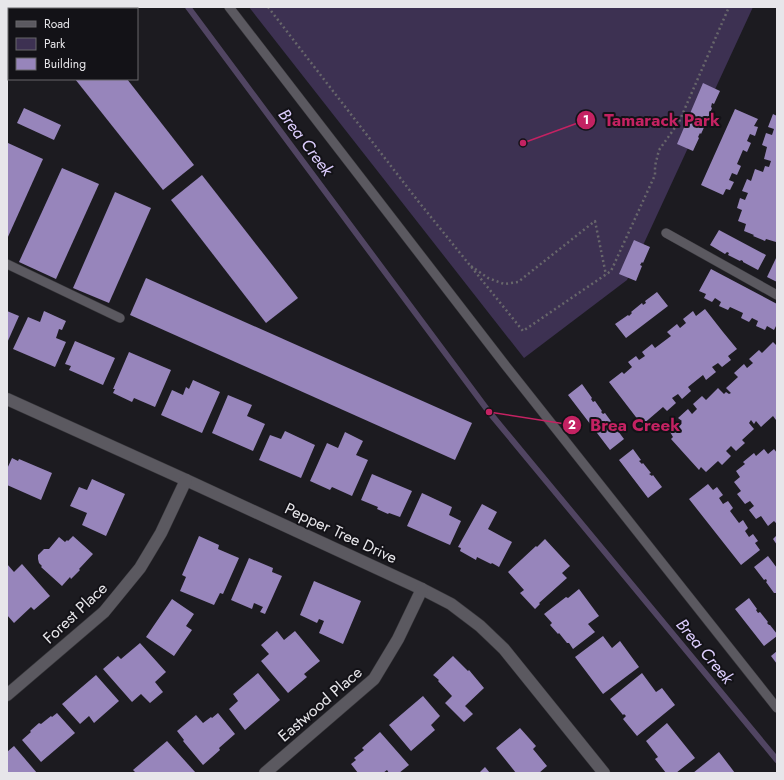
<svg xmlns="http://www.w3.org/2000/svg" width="784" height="780" font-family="Jost,sans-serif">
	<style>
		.green { fill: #3d3152 }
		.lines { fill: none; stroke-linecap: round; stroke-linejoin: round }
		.stream { stroke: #514562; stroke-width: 6 }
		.building { fill: #9785bb }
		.lane-casing { stroke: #38373b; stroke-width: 10 }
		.street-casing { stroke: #38373b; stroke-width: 13 }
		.path { stroke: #68676b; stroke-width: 2.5; stroke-dasharray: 2 3; stroke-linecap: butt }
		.lane { stroke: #5b5960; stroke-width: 9 }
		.street { stroke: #5b5960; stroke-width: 12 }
		.labels { text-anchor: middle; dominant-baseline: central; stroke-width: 4; stroke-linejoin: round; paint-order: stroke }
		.street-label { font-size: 16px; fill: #e7e6ea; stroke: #131217 }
		.water-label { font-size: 17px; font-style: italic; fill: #ddcefe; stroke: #131217 }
		.leader { fill: none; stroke: #c42262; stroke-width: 1.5 }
		.callout-dot { fill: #c42262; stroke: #131217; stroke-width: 1.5 }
		.mark-label { font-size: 12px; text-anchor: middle; font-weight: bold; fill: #fff }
		.callout-label { font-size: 17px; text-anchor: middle; font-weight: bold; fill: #c42262; stroke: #131217; stroke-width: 4; stroke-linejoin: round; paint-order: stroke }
	</style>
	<rect width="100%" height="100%" fill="#1c1b20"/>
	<path class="green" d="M249,7H753L627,280L524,358Z"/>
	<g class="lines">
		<path class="stream" d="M188,7L489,412L777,760"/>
	</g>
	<g class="building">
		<path d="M7,7H31L30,9H9V55L7,60Z"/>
		<path d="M61,7H70L72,9H58Z"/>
		<path d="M75,79H127L194,165L163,190Z"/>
		<path d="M703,83L720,91L714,104L712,103L711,107L712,108L708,119L706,118L704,122L706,123L701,134L700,133L698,137L699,138L693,151L677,144Z"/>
		<path d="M24,108L61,125L54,140L17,123Z"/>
		<path d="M735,109L758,119L754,126L758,127L755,136L750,134L747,141L751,143L747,152L743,150L737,164L741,166L737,175L732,173L729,180L734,182L730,190L726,189L723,195L701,185Z"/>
		<path d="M773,114L777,116V239L776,242L766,239L765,241L753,236L754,235L744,231L746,224L738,221L742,210L737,208L740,198L745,200L748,193L742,191L747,179L751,181L755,169L763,172L765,166L769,167L771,161L764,159L767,147L762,145L766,133L772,135L774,129L768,127Z"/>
		<path d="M8,143L43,159L7,239V144Z"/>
		<path d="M62,168L99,184L56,279L19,262Z"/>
		<path d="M202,175L298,298L266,323L171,200Z"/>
		<path d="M115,192L151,208L109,303L73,288Z"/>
		<path d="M719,230L766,255L758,270L743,262V261L741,260L740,261L728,255L729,253L727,252L725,254L710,245Z"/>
		<path d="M634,240L650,247L643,263L642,262L640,265L642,266L636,281L619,274Z"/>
		<path d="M777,256V282L767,277Z"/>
		<path d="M711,269L777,304V324L774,330L767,326L765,330L756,326L758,321L752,318L749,322L741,318L743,313L730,307L728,310L719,306L721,302L715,298L712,302L704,298L706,294L699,291Z"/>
		<path d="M146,278L472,423L455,460L130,315Z"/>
		<path d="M657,292L668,306L626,338L615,324L628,315L629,316L632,313L631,312L642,303L643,305L646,303L645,301Z"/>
		<path d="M705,309L723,332L737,349L728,356L731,360L722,367L718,363L712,367L716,372L706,380L703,375L688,387L691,391L682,399L678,394L672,398L676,403L667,411L663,407L642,425L609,382L622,372L624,374L632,367L628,362L636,356L639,360L645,356L642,352L652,344L655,348L671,336L667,332L677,324L680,328L686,323L683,319L693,311L696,316Z"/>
		<path d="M7,311L19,316L7,343Z"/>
		<path d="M44,311L66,321L62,330L59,329L56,338L66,342L55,367L13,349L28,317L40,322Z"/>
		<path d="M75,341L115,358L103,385L69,370L71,366L65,364Z"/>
		<path d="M773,342L777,346V419L776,420L773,416L761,427L756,421L754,424L751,420L749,423L754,429L742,440L745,443L736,451L731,446L726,451L731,456L722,465L718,461L706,472L701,467L699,470L671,439L673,437L670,432L682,421L678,418L688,409L692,414L697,409L693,404L702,396L706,400L718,388L724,394L726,392L729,394L731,393L726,388L738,377L734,373L744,364L747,368L753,363L749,359L759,350L762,353Z"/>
		<path d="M129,352L171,370L155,407L134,398L132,402L113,393L115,389H113Z"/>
		<path d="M193,380L220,392L202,433L161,415L172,390L183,395L186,387L189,389Z"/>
		<path d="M582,384L592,398L591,399L593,402L595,401L602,411L601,412L603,414L605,413L613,424L611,425L613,427H615L624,439L610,450L568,395Z"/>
		<path d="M228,395L252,405L247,416L265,424L253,451L212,433Z"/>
		<path d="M285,431L315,445L301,478L259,460L270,435L281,439Z"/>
		<path d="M345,432L363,441L356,455L368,460L352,496L332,487L330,490L310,481L327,443L338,448Z"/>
		<path d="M633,449L641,460L639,461L642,464L643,463L651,473L649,474L652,476L653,475L662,487L648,498L619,460Z"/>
		<path d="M764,449L768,454L774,449L777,453V524L774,521L768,526L761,516L756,519L749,510L754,506L750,501L745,504L737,494L741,491L734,482L740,477L736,471L745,464L743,462L754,453L756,456Z"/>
		<path d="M12,458L18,461L19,459L52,473L41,500L7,485V469Z"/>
		<path d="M372,474L412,491L400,517L389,513L388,514L377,509L378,507L361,500Z"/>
		<path d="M92,479L125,494L106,536L82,525L87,513L70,506L79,487L87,490Z"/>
		<path d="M708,484L713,490L717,487L723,495L719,498L723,504L728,501L733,508L730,511L739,523L743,520L748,528L745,531L749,537L753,534L758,541L755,543L760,550L741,565L689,499Z"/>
		<path d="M422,493L452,507L449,515L461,521L450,545L407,526Z"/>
		<path d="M482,504L497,512L488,529L512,542L499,567L492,563L491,564L477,557L476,560L460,551L461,548L458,547Z"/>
		<path d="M777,535V545L773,539Z"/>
		<path d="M73,536L93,554L79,569L80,570L71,579L70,577L62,586L41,567L42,566L39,563L38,559V555L44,549H49L59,537L65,542L67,540L68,541Z"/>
		<path d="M199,536L219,545L218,549L239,558L223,594L220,593L214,605L180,591L186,577L182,575Z"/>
		<path d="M545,539L570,566L562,573L567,578L539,603L540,604L535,609L520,593L524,590L508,572L536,546L537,547Z"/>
		<path d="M768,556L777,568V595L776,593H774L766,582L767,581L766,579L764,580L754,567Z"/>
		<path d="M249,558L273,568L272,572L282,576L265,614L260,612L263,607L254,603L252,609L231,600Z"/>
		<path d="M7,564L14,572L22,564L50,596L34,610L31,607L14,623L7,615Z"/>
		<path d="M314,581L361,601L343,644L319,633L324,621L319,619L317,623L300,615Z"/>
		<path d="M579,589L599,616L588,624L595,632L573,649L569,643H567L559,633L558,634L550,625L552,623L544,614L566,597L568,598Z"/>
		<path d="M749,598L757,609L756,610L758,613L760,612L768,622L767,623L769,625H770L777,634V636L764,646L735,609Z"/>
		<path d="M172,599L194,614L186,626L192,630L174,656L146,637Z"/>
		<path d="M277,631L284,640L295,631L320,661L304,674L307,677L288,693L261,661L269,654L261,645Z"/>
		<path d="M603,636L612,648L620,641L639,667L603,694L575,657Z"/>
		<path d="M140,643L166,672L155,682L163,692L150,703L141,694L132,702L103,669L118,656L121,659Z"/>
		<path d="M777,651V664L771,656Z"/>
		<path d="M453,656L468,671L469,670L484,688L465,706L473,714L464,722L445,703L452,696L438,681L439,680L433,675Z"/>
		<path d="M258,673L280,700L245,730L229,709L238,701L233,694Z"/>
		<path d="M642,673L656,692L662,688L675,705L637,736L623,719L626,716L624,714L623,715L610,699Z"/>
		<path d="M96,675L119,701L94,723L89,716L80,724L62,704Z"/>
		<path d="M423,696L440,716L431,725L435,730L411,751L389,725Z"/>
		<path d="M57,713L75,733L41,762L22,740L31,732L30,731L39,723L41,724L51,716L52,717Z"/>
		<path d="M218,713L235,734L219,748L220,750L203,765L183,741L184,740L177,731L196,715L203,723L211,717L212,718Z"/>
		<path d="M667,723L695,758L676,773H666L655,759L658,757L646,741Z"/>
		<path d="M520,728L536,746L533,749L547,766L539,773H516L496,748Z"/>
		<path d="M380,732L409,765L399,773H389L387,770L383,773H358L351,764L356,760L354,758L364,750L362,748Z"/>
		<path d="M167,741L196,773H136L133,770Z"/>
		<path d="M14,746L37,773H7V752Z"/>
		<path d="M719,752L735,773H693Z"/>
		<path d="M485,767L490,773H479Z"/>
	</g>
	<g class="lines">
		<defs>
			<g id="lane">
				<path d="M229,7L506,366L777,708"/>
				<path d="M666,233L777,295"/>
				<path d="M7,264L120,318"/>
			</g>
			<g id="street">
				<path d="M7,399L186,480L422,589L451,604L480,626L504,649L604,773"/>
				<path d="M7,695L104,612L140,568L161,533L186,480"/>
				<path d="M265,773L374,679L398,639L422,589"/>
			</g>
		</defs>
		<use href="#lane" class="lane-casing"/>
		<use href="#street" class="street-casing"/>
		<g class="path">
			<path d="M268,7L418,201L523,331L611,271L655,175V166L659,150L679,122L729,7"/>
			<path d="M471,266L488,278L504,284L518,282L595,221L606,275"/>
		</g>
		<use href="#lane" class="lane"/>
		<use href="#street" class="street"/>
	</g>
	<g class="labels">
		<g class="street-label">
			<text transform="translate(341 533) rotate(25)">Pepper Tree Drive</text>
			<text transform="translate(75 613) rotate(-43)">Forest Place</text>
			<text transform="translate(320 704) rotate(-41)">Eastwood Place</text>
		</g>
		<g class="water-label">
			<text transform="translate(306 142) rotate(53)">Brea Creek</text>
			<text transform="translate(705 651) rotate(50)">Brea Creek</text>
		</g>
	</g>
	<path class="leader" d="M523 143L586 120M489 412L572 425"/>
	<g class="callout-dot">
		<circle cx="523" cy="143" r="4"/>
		<circle cx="489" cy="412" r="4"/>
		<circle cx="586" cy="120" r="10"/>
		<circle cx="572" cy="425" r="10"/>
	</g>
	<g class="mark-label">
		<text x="586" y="124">1</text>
		<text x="572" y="429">2</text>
	</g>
	<g class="callout-label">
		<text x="662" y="126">Tamarack Park</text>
		<text x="635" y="431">Brea Creek</text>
	</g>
	<rect width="784" height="780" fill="none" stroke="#e7e6ea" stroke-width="16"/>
	<rect x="8" y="8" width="130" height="72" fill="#131217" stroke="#68676b"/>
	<rect x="16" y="21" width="20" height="6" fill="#5b5960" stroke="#68676b"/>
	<text x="44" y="28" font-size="12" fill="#e7e6ea">Road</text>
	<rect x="16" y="38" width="20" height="12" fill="#3d3152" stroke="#68676b"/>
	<text x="44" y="48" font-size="12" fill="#e7e6ea">Park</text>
	<rect x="16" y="58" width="20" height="12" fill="#9785bb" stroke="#68676b"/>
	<text x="44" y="68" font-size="12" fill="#e7e6ea">Building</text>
</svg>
